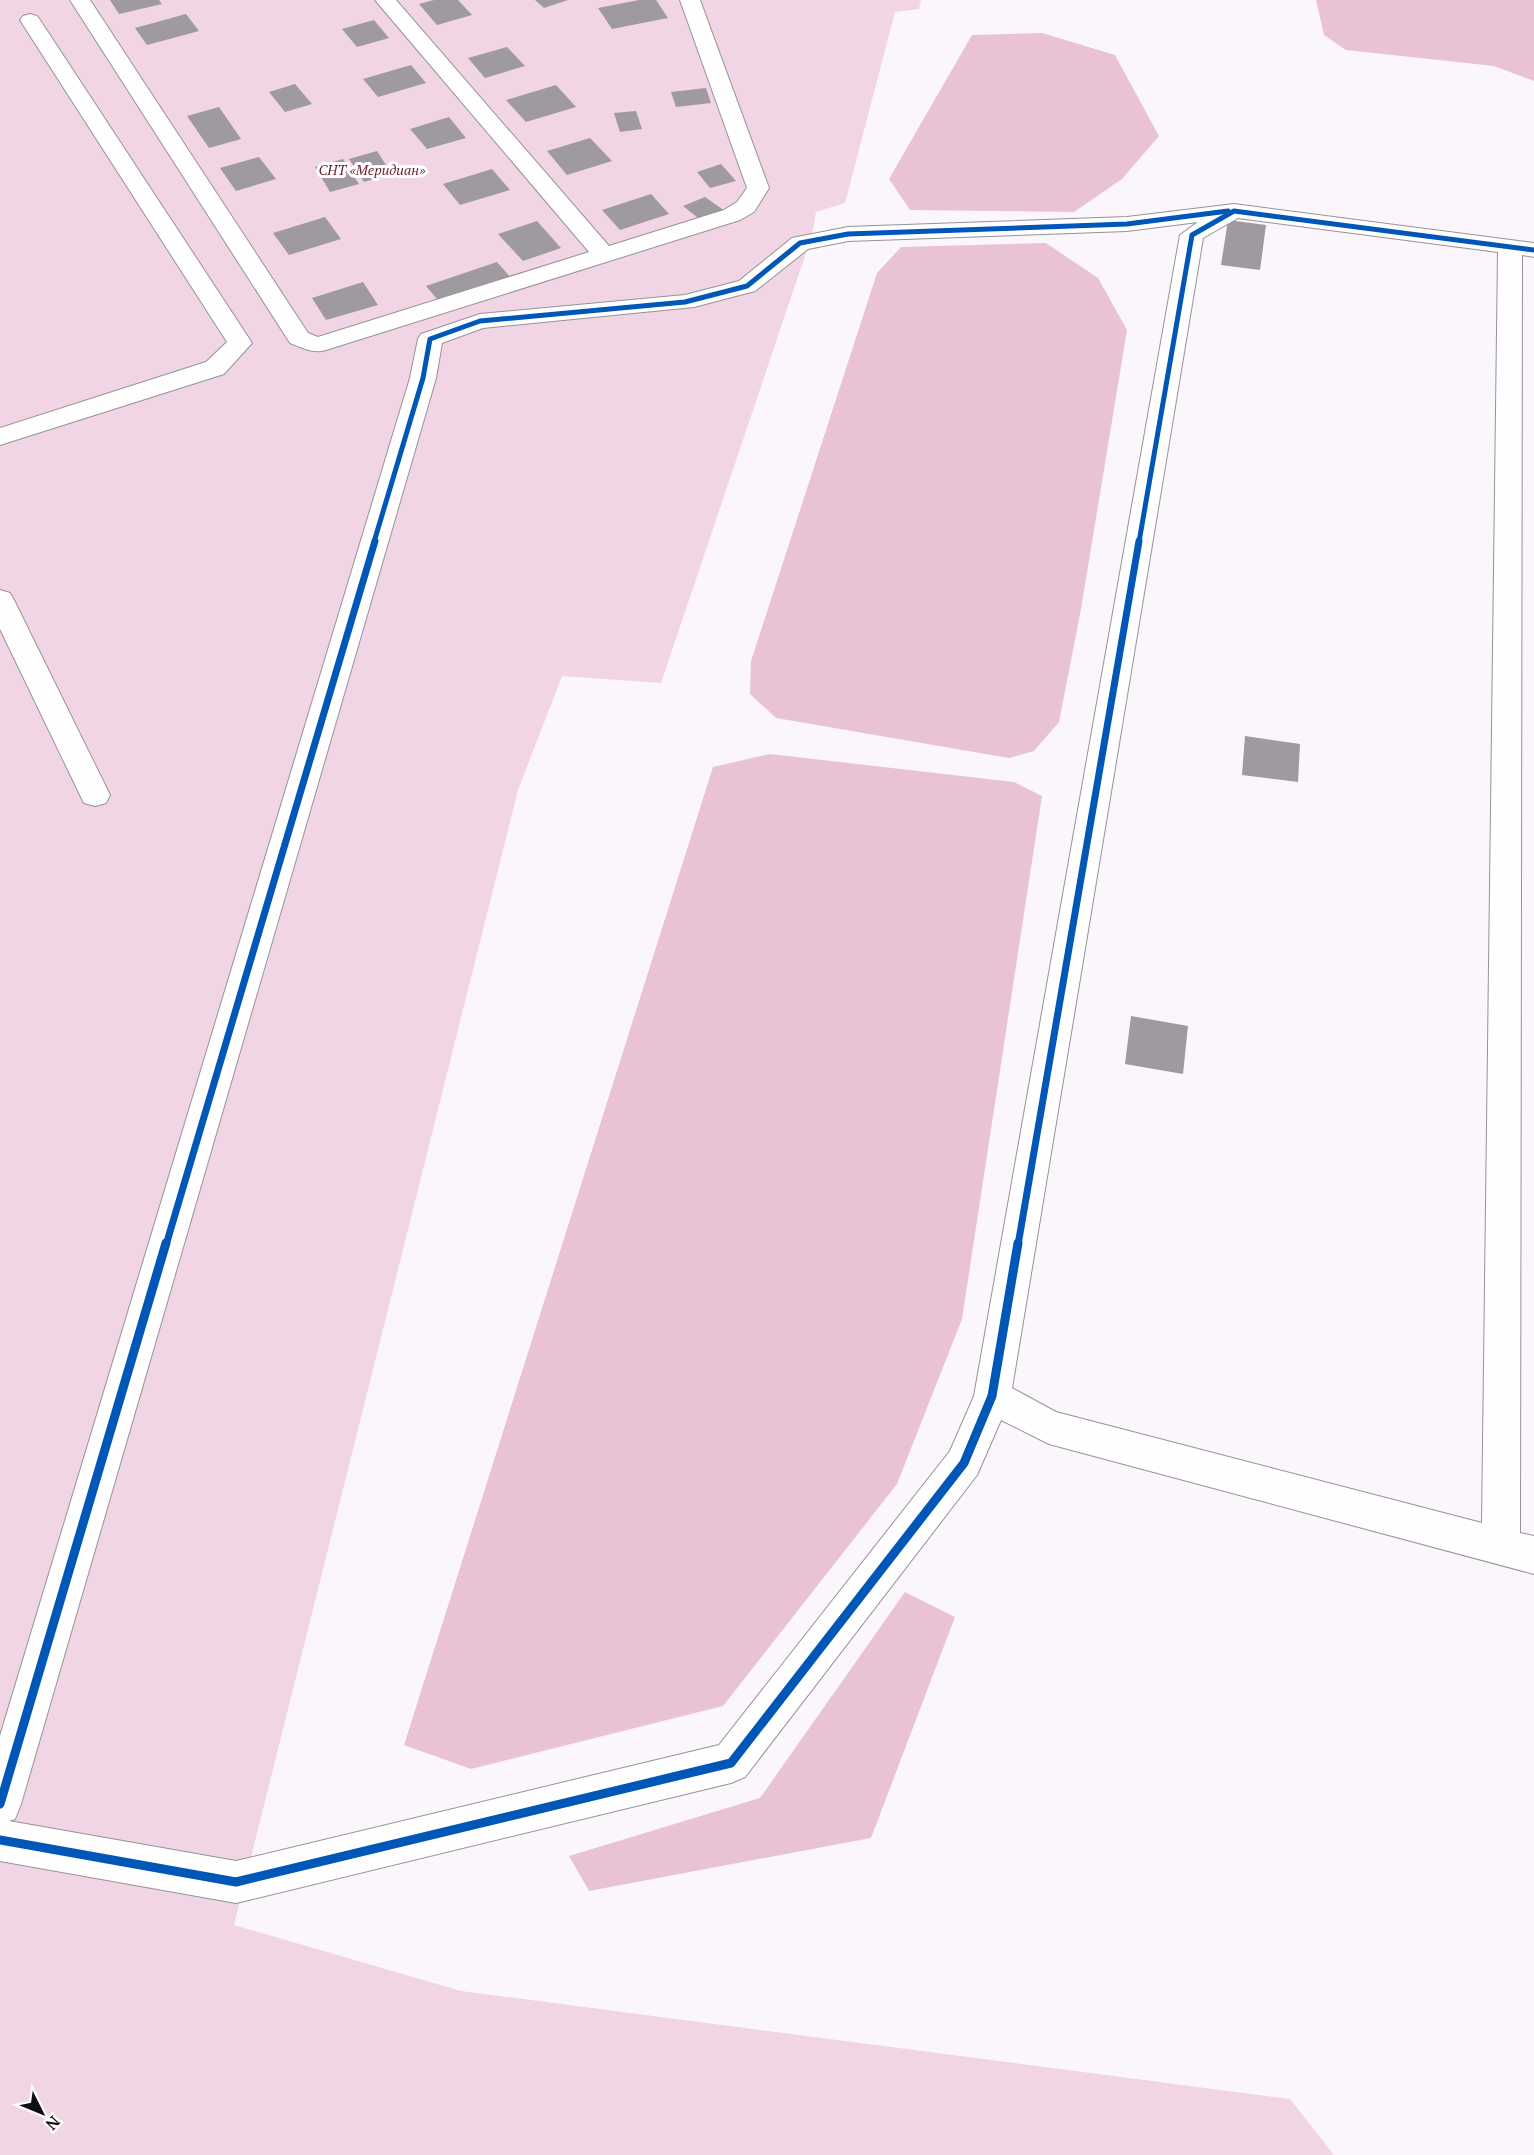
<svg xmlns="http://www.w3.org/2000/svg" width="1534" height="2155" font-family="'PT Serif',serif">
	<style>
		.green { fill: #f1d5e4 }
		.forest { fill: #e9c3d4 }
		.building { fill: #9e9aa0 }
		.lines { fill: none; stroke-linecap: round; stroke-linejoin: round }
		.minor-casing { stroke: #959396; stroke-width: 2 }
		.minor { fill: #fefeff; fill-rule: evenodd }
		.cycleway-far2-casing { stroke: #fff; stroke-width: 8 }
		.cycleway-far1-casing { stroke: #fff; stroke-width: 10 }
		.cycleway-casing { stroke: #fff; stroke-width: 13 }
		.cycleway-far2 { stroke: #0057b8; stroke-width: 5 }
		.cycleway-far1 { stroke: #0057b8; stroke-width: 7 }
		.cycleway { stroke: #0057b8; stroke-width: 9 }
		.labels { text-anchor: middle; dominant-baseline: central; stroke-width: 6; stroke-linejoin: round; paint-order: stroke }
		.far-park-label { font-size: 14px; font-style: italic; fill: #671f2b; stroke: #fff }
	</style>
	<rect width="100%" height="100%" fill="#fbf5fc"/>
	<path class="green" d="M0,0H921L919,9L895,12L845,203L816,212L812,235L661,683L562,676L518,790L234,1925L461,1991L1290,2099L1334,2155H0Z"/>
	<g class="forest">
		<path d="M1316,0H1534V81L1494,66L1346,50L1324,35Z"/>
		<path d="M1042,33L1115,55L1159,136L1122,179L1074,212L910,210L889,179L972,35Z"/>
		<path d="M1046,243L1098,278L1127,330L1081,609L1059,722L1034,751L1009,758L776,718L750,694L751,661L877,273L901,247Z"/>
		<path d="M770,754L1014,782L1042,796L962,1319L897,1484L723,1706L471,1769L404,1745L713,767Z"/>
		<path d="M905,1592L955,1617L871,1838L589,1891L569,1856L760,1798Z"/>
	</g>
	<g class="building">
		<path d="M110,0H159L162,4L119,14Z"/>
		<path d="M434,0H458L472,15L437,25L419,4Z"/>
		<path d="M535,0H568L544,8Z"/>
		<path d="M639,0H656L668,18L612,29L598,8Z"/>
		<path d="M186,14L199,31L147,45L135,28Z"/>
		<path d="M374,20L389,38L357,47L342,29Z"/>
		<path d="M507,47L525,66L485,78L468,58Z"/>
		<path d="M411,65L426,83L378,97L363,79Z"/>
		<path d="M295,84L312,104L285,112L269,92Z"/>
		<path d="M556,85L576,107L526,122L506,100Z"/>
		<path d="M706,88L711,103L676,107L671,92Z"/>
		<path d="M219,107L241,139L209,148L187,116Z"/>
		<path d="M636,111L642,129L620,132L614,113Z"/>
		<path d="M449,117L466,138L427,149L410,129Z"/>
		<path d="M590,138L612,161L567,175L547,151Z"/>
		<path d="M377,151L392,174L364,182L349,159Z"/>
		<path d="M259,157L276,179L236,191L220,168Z"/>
		<path d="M343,159L359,184L330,192L315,167Z"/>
		<path d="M721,164L736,181L710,188L697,172Z"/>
		<path d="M492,169L510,190L460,205L443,184Z"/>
		<path d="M651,194L669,214L620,230L602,210Z"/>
		<path d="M705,197L725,211L702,221L683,206Z"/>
		<path d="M325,217L341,239L289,255L273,233Z"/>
		<path d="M1228,220L1266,225L1260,270L1221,265Z"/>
		<path d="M537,221L561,248L523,261L498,234Z"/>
		<path d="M497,262L512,279L441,304L426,286Z"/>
		<path d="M363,282L378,305L326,320L312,298Z"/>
		<path d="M1245,736L1300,744L1298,782L1242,775Z"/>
		<path d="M1131,1016L1188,1026L1183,1074L1125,1064Z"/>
	</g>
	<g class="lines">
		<defs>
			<g id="minor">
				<path d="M70,0H90L308,333L318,337L589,252L375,0H396L609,246L724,210L737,202L747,188L680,0H700L769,188L754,212L740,220L326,350C313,354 303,348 290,343Z"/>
				<path d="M30,14L37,16L40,20L252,343L224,374L0,445V428L206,362L227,342L20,20L23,16Z"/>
				<path d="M1234,204L1534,243V257L1522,255L1520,1533L1534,1536V1574L1049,1444L1001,1420L977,1475L745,1777L731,1783L236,1903L0,1861V1736L410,378L418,339L421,334L480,314L685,295L739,281L792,238L848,227L1127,217ZM1238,218L1498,252L1482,1523L1056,1412L1012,1388L1203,238ZM1198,222L1180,235L974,1396L950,1451L719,1745L236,1861L9,1821L15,1819L21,1804L436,378L442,343L483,328L694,307L755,291L808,249L848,241L1127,231Z"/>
				<path d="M0,590L10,593L14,600L110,795L106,803L95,806L84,803L80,795L0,629Z"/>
			</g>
		</defs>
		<use href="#minor" class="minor-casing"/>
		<use href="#minor" class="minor"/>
		<defs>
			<g id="cycleway-far2">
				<path d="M374,542L423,378L430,339L480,321L685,302L747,286L800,243L848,234L1127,224L1228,211"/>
				<path d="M1139,542L1192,235L1234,211L1534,250"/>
			</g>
			<g id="cycleway-far1">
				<path d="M166,1245L375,541"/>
				<path d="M1018,1245L1139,541"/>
			</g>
			<g id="cycleway">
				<path d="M0,1804L166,1243"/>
				<path d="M0,1840L236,1882L731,1763L964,1463L992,1396L1018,1243"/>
			</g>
		</defs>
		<use href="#cycleway-far2" class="cycleway-far2-casing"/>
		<use href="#cycleway-far1" class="cycleway-far1-casing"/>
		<use href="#cycleway" class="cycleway-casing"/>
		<use href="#cycleway-far2" class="cycleway-far2"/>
		<use href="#cycleway-far1" class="cycleway-far1"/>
		<use href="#cycleway" class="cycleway"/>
	</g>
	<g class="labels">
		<g class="far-park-label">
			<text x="372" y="169">СНТ «Меридиан»</text>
		</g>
	</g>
	<g transform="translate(42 2113) rotate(133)" stroke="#ffffff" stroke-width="4.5" paint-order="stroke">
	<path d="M0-4.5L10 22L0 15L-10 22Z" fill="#0f0f0f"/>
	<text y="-9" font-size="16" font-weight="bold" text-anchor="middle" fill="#0f0f0f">N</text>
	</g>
</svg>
